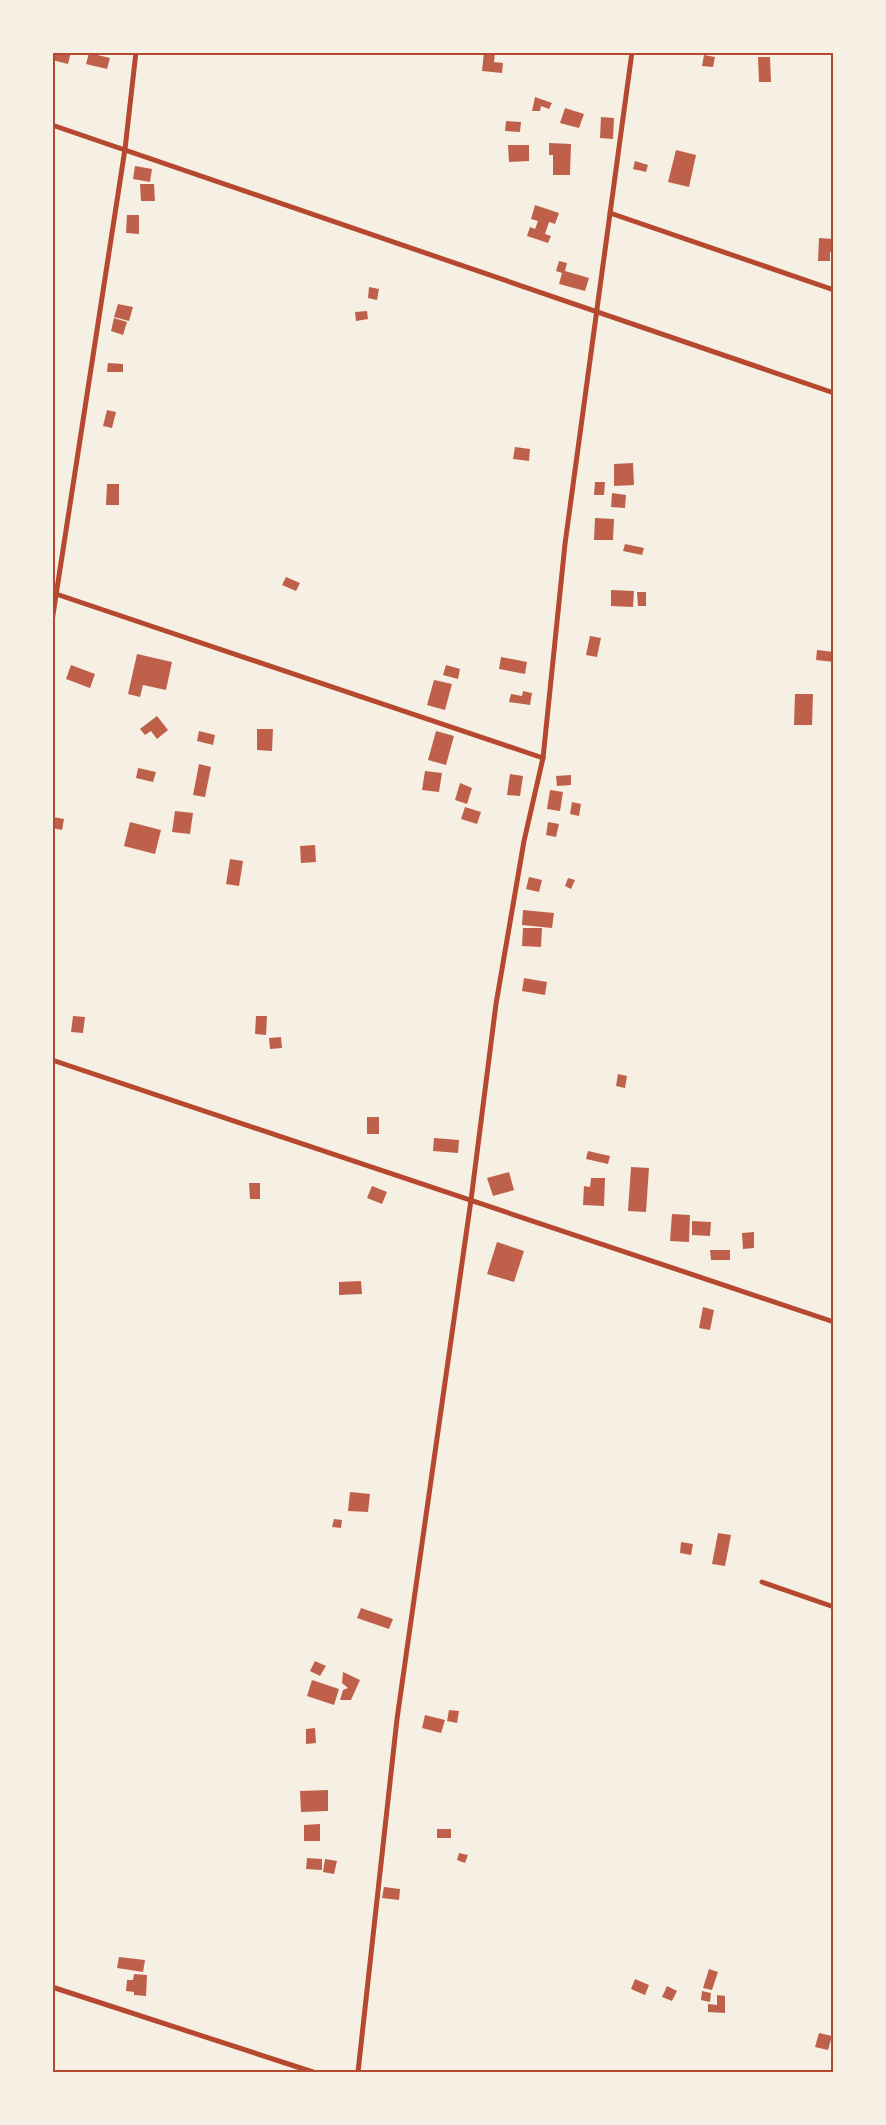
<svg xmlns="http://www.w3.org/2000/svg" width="886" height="2125" font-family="'Noto Sans',sans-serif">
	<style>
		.building { fill: #bf614a }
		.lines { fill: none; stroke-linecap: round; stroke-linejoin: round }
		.minor { stroke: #b5482f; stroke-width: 5 }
		.neatline { fill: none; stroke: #b5482f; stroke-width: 2 }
	</style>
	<rect width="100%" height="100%" fill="#f6efe4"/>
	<g class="building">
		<path d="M52,52H71L68,64L52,60Z"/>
		<path d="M484,52H495L494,62L503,63L502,73L482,71Z"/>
		<path d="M89,53L110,58L107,69L86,64Z"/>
		<path d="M704,55L715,57L713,67L702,66Z"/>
		<path d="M758,57H770L771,82H759Z"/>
		<path d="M535,97L552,103L549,109L541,106L540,111H532Z"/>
		<path d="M565,108L584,114L579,128L560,123Z"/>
		<path d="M601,117L614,118L613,139L600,138Z"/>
		<path d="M506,121L521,122L520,132L505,131Z"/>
		<path d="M549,143L571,144L570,175H553V155H549Z"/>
		<path d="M508,145H529V161L509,162Z"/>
		<path d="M676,150L696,155L689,187L668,182Z"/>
		<path d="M635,161L648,165L646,172L633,169Z"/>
		<path d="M135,166L152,169L150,182L133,179Z"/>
		<path d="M140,184H154L155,201H141Z"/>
		<path d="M535,205L559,213L555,224L549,222L545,234L551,236L548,243L527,236L530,227L535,229L538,221L531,219Z"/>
		<path d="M127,215H139V234L126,233Z"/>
		<path d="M819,238L834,239V252H830V261H818Z"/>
		<path d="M559,261L567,263L565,271L589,278L585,291L559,284L562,273L556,271Z"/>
		<path d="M369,287L379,289L377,300L368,298Z"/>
		<path d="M118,304L133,307L129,321L114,317Z"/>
		<path d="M367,311L368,319L356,321L355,312Z"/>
		<path d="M114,318L127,322L123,335L111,331Z"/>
		<path d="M108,363L123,364V372H107Z"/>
		<path d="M107,410L116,412L112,428L103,426Z"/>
		<path d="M515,447L530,449L529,461L513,459Z"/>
		<path d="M633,463L634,485L614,486V464Z"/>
		<path d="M595,482H605L604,495H594Z"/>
		<path d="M107,484H119V505H106Z"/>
		<path d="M612,493L626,495L625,508L611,507Z"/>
		<path d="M595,518L614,519L613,540H594Z"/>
		<path d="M625,544L644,548L642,555L623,551Z"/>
		<path d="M286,577L300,583L296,591L282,585Z"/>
		<path d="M611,590L634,591L633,607L611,606Z"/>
		<path d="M637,592H646V606H638Z"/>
		<path d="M590,636L601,638L597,657L586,655Z"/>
		<path d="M817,650L834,652V662L816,660Z"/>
		<path d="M137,654L172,662L166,690L143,685L140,697L128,694Z"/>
		<path d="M501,657L527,662L525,674L499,669Z"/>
		<path d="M71,665L95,674L90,688L66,679Z"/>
		<path d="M446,665L460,669L458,679L443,675Z"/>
		<path d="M434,680L452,684L445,710L427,705Z"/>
		<path d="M523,691L532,693L530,705L509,702L511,694L522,696Z"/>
		<path d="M795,694H813L812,725H794Z"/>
		<path d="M157,716L168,730L157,739L151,731L145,735L140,729Z"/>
		<path d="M257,729H273L272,751L257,750Z"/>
		<path d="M199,731L215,735L213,745L197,741Z"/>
		<path d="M436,731L454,736L446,765L428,760Z"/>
		<path d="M199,764L211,767L205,797L193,795Z"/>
		<path d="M138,768L156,772L153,782L136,778Z"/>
		<path d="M425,771L442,773L439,792L422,790Z"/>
		<path d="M510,774L523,776L520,796L507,795Z"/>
		<path d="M571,775V785L557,786L556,776Z"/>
		<path d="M460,783L472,788L467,804L455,800Z"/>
		<path d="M550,790L563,792L560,811L547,809Z"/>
		<path d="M572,802L581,804L579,816L570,814Z"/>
		<path d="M465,807L481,812L477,824L461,819Z"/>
		<path d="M175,811L193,813L190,834L172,832Z"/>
		<path d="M53,817L64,819L62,830L52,828Z"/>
		<path d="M130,822L161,830L155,854L124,846Z"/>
		<path d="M548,822L559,824L556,837L546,835Z"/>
		<path d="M315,845L316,862L301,863L300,846Z"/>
		<path d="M230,859L243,861L239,886L226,884Z"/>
		<path d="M529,877L542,880L539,892L526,889Z"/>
		<path d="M568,878L575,880L571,889L565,886Z"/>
		<path d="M523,910L554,913L552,928L522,925Z"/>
		<path d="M523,928H542L541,947L522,946Z"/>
		<path d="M524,978L547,982L545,995L522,991Z"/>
		<path d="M73,1016L85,1017L83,1033L71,1032Z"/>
		<path d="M256,1016H267L266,1035L255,1034Z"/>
		<path d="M281,1037L282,1048L270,1049L269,1038Z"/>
		<path d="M618,1074L627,1076L625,1088L616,1086Z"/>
		<rect x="367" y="1117" width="12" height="17"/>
		<path d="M434,1138L459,1140L458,1153L433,1151Z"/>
		<path d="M588,1151L610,1156L608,1164L586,1159Z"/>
		<path d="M631,1167L649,1168L646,1212L628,1211Z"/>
		<path d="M509,1172L514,1190L493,1196L487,1178Z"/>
		<path d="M591,1178H605L604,1206L583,1205L584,1186L590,1187Z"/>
		<path d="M249,1183H260V1199H250Z"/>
		<path d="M372,1186L387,1192L382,1204L367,1198Z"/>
		<path d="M672,1214L690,1215L689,1242L670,1241Z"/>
		<path d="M692,1221L711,1222L710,1236L692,1235Z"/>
		<path d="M754,1232V1248L743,1249L742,1233Z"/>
		<path d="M497,1242L524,1251L514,1282L487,1274Z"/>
		<path d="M710,1250H730V1260H711Z"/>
		<path d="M361,1281L362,1294L339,1295V1282Z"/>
		<path d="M703,1307L714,1310L710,1330L699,1328Z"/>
		<path d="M350,1492L370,1494L368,1512L348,1511Z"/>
		<path d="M334,1519L342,1520L341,1528L332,1527Z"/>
		<path d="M718,1533L731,1535L725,1566L712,1564Z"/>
		<path d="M681,1542L693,1544L691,1555L680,1553Z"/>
		<path d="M361,1608L393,1619L389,1629L357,1618Z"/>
		<path d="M315,1661L326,1666L320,1676L310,1671Z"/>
		<path d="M343,1672L360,1680L351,1700H340L343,1690L348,1688L342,1683Z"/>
		<path d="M312,1680L339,1689L334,1705L307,1696Z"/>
		<path d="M449,1710L459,1711L457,1723L447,1721Z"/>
		<path d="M425,1715L445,1720L441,1733L422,1728Z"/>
		<path d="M315,1728L316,1743L306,1744V1729Z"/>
		<path d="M328,1790V1811L301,1812L300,1791Z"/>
		<path d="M320,1824V1841H304V1825Z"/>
		<rect x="437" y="1829" width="14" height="9"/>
		<path d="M459,1853L468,1855L465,1863L457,1860Z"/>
		<path d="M307,1858L322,1859V1870L306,1869Z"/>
		<path d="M325,1859L337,1861L334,1874L323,1872Z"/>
		<path d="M384,1887L400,1889L399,1900L382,1898Z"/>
		<path d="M119,1957L145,1960L143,1972L117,1968Z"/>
		<path d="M709,1969L718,1972L712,1990L703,1988Z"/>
		<path d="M134,1974L147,1975L146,1996L134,1995V1992L126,1991L127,1980H133Z"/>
		<path d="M635,1979L649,1985L645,1995L631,1989Z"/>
		<path d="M667,1986L677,1991L672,2001L662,1997Z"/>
		<path d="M702,1991L711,1993L710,2002L701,2000Z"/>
		<path d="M717,1995L725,1996V2013L708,2012V2004L717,2005Z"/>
		<path d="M819,2033L832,2036L828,2050L815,2047Z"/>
	</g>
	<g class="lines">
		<g class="minor">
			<path d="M52,125L834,393"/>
			<path d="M610,213L834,290"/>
			<path d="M56,594L543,758"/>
			<path d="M52,621L125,149L136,52"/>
			<path d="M52,1060L834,1322"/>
			<path d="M762,1582L834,1607"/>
			<path d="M52,1987L313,2072"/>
			<path d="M358,2072L397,1719L471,1200L496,1004L524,841L543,758L565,544L632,52"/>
		</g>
	</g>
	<rect width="886" height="2125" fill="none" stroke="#f6efe4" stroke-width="108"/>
	<rect x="54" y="54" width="778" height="2017" class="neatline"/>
</svg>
